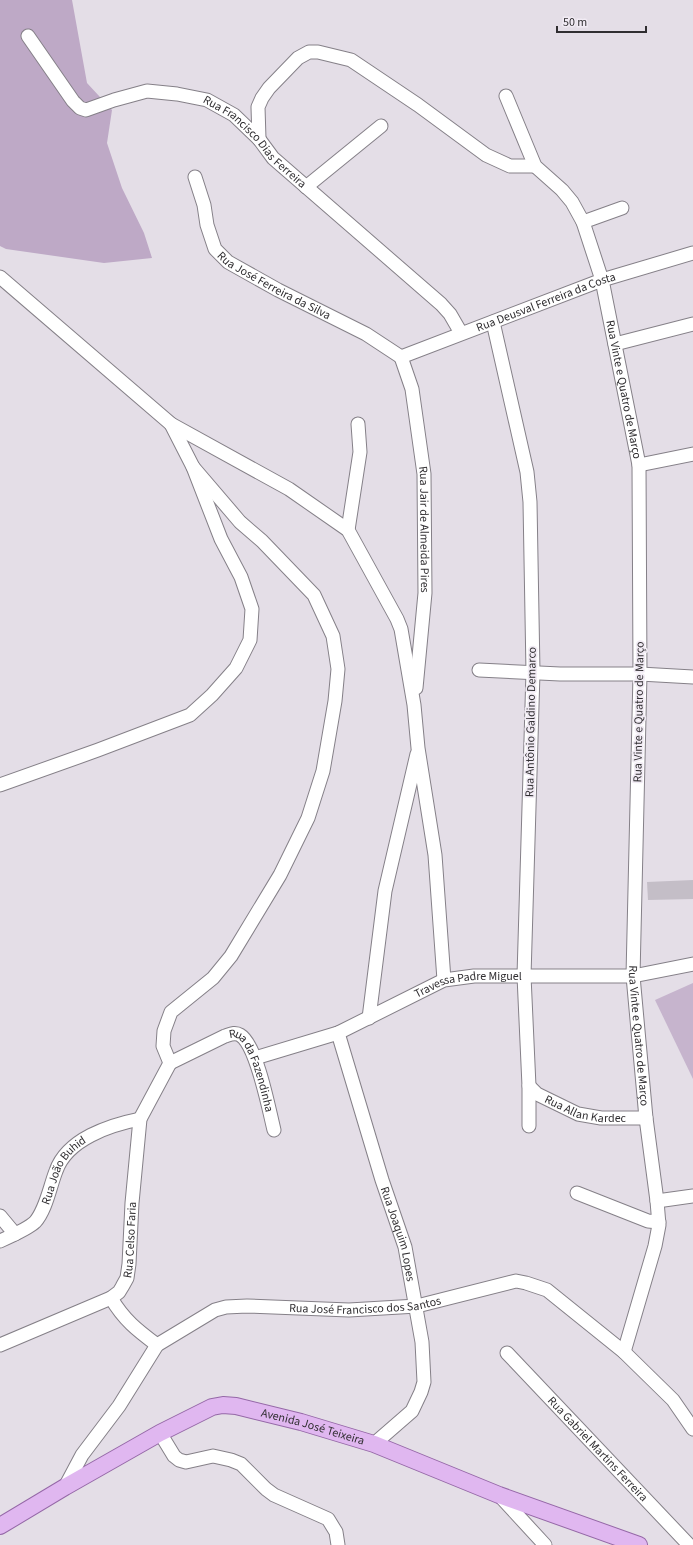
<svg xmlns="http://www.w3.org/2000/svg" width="693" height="1545" font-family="'Source Sans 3',sans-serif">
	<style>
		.green { fill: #c6b4cd }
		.forest { fill: #bea9c6 }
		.building { fill: #c4bec7 }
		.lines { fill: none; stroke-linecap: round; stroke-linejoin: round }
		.minor-casing { stroke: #858088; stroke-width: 15 }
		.major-casing { stroke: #9568a7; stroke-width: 18 }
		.minor { stroke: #fff; stroke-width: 13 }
		.major { stroke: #e0b7f0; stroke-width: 16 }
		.labels { text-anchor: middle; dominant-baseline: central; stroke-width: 3.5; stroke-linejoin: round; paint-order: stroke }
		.street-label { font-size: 12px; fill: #302e31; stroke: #f1ebf4 }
	</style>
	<rect width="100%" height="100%" fill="#e4dee7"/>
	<path class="green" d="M693,983V1079L655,1000Z"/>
	<path class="forest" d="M0,0H72L87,83L112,110L107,143L122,188L144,233L152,258L104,263L6,249L0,246Z"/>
	<path class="building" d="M693,880V899L648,900L647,882Z"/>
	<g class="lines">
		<defs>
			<g id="minor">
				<path id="s1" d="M28,36L73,101L80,108L86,110L114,100L147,91L177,94L207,100L234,115L259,139L273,158L441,304L450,314L461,333"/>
				<path id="s2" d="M506,96L535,166L562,190L572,202L583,222L602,280L639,465L640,674L633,976L646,1118L657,1201L659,1225L655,1246L624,1352"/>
				<path d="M259,139L258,107L262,98L269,88L298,58L309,52H318L351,60L418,105L486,155L510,166H535"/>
				<path id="s3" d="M195,177L204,205L207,225L215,249L228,262L278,290L366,334L401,357"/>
				<path d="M306,187L381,126"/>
				<path d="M583,222L622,208"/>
				<path d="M0,277L171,424L289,489L348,530L397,619L401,629L414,705L418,748L435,855L444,980"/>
				<path d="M493,322L527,472L530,502L533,672L524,976L529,1086V1126"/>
				<path d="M615,344L693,324"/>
				<path id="s4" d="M401,357L412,389L424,474L425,593L416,688"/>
				<path id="s5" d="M401,357L602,280L693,253"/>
				<path d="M639,465L693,454"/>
				<path d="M348,530L360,452L358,424"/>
				<path d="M479,670L560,674H640L693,677"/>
				<path d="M0,785L98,750L190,715L212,695L236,668L250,640L252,609L241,577L221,539L193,467L171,424"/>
				<path d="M369,1018L385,891L417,754"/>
				<path id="s6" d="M338,1033L382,1180L405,1247L422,1342L424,1382L421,1392L412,1411L374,1444"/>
				<path id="s7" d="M255,1058L338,1033L444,980L474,976H633L693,964"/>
				<path d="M170,1063L163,1046L164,1031L171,1012L213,978L231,956L280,875L308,818L323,771L335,701L338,669L333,636L314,595L262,541L240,522L193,467"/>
				<path id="s8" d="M170,1063L225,1036C231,1034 235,1032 240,1035C257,1045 269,1110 274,1130"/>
				<path id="s9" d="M529,1086L537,1094L578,1114L601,1118H646"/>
				<path d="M577,1193L648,1221L659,1222"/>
				<path d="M657,1201L693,1196"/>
				<path d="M0,1216L15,1234"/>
				<path id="s10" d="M0,1241C9,1237 29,1228 35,1222C46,1210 50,1186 56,1171C67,1139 110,1125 140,1119"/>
				<path d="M111,1298C124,1320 137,1330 157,1345"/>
				<path id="s11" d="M0,1345L111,1298L119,1292L122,1287L127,1278L129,1264L132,1203L140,1119L170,1063"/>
				<path id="s12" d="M507,1353L689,1545"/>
				<path d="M160,1433L174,1456L179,1460L186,1462L213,1456L231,1460L241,1464L266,1489L274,1495L328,1519L336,1532L338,1545"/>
				<path id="s13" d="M65,1487L82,1455L119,1406L157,1345L215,1310L226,1307L247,1306L349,1310L417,1306L516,1281L526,1283L547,1290L624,1352L673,1400L693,1429"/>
				<path d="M499,1495L545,1545"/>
			</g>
			<g id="major">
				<path id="s14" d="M0,1526L65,1487L160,1433L212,1407L223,1405L236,1406L301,1422L374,1444L499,1495L639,1545"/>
			</g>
		</defs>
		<use href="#minor" class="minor-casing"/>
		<use href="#major" class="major-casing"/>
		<use href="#minor" class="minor"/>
		<use href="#major" class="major"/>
	</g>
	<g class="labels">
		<g class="street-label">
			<text stroke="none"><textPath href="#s1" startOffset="284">Rua Francisco Dias Ferreira</textPath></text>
			<text stroke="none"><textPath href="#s3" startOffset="145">Rua José Ferreira da Silva</textPath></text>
			<text stroke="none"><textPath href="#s5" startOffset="155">Rua Deusval Ferreira da Costa</textPath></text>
			<text stroke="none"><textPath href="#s2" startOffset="323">Rua Vinte e Quatro de Março</textPath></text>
			<text stroke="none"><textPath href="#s4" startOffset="175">Rua Jair de Almeida Pires</textPath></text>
			<text transform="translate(639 712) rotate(-89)">Rua Vinte e Quatro de Março</text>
			<text transform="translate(531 722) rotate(-89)">Rua Antônio Galdino Demarco</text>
			<text stroke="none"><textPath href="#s7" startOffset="228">Travessa Padre Miguel</textPath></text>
			<text stroke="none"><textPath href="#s2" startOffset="971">Rua Vinte e Quatro de Março</textPath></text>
			<text stroke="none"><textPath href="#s8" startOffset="113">Rua da Fazendinha</textPath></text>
			<text stroke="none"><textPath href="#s9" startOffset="63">Rua Allan Kardec</textPath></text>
			<text stroke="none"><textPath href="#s10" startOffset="100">Rua João Buhid</textPath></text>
			<text stroke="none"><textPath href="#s6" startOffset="210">Rua Joaquim Lopes</textPath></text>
			<text stroke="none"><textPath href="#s11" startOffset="185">Rua Celso Faria</textPath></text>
			<text stroke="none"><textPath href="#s13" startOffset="388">Rua José Francisco dos Santos</textPath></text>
			<text stroke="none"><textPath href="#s14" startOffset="347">Avenida José Teixeira</textPath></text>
			<text stroke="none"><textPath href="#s12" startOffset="132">Rua Gabriel Martins Ferreira</textPath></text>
		</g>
	</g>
	<path d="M557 26v6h89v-6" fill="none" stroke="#302e31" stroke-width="2"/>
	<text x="563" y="26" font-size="12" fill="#302e31" stroke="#f1ebf4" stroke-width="3" paint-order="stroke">50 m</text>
</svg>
